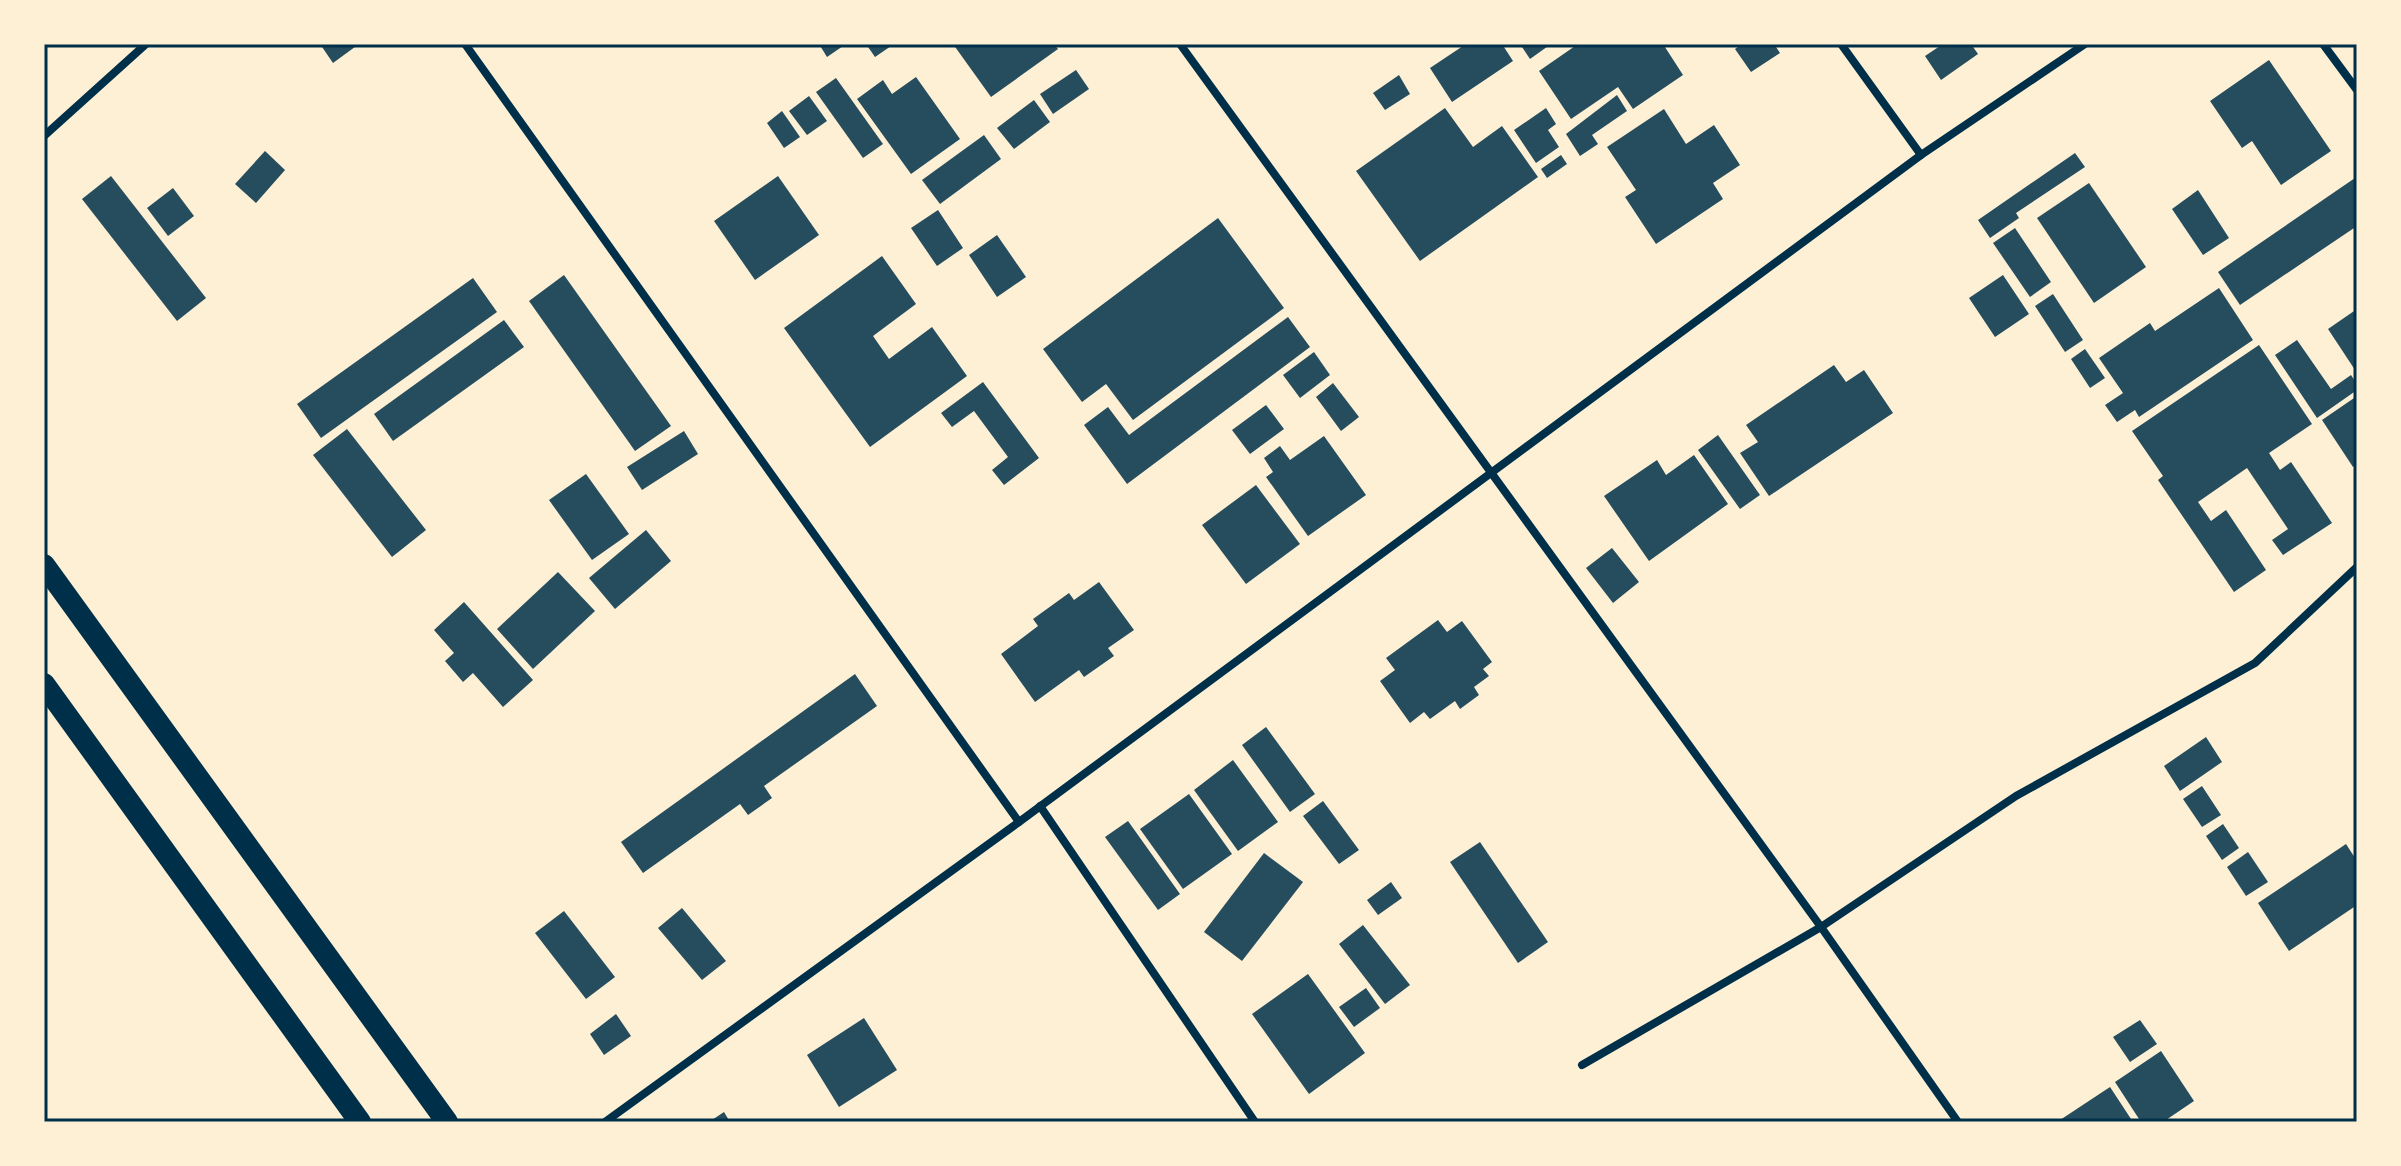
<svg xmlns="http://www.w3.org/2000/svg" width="2401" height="1166" font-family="'IBM Plex Serif',serif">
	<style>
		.building { fill: #264d5e }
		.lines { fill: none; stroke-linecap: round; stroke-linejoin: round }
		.minor { stroke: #003049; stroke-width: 8 }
		.trunk { stroke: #003049; stroke-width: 22 }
		.neatline { fill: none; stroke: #003049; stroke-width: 3 }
	</style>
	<rect width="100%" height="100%" fill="#fdf0d5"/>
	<g class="building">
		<path d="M320,44H359L333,63Z"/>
		<path d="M819,44H846L827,57Z"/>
		<path d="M866,44H894L875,57Z"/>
		<path d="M953,44H1054L1058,49L991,97Z"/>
		<path d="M1466,44H1502L1513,61L1452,102L1430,68Z"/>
		<path d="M1520,44H1551L1530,59Z"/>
		<path d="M1578,44H1663L1683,75L1633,109L1618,87L1571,119L1539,71Z"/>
		<path d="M1742,44H1774L1780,53L1751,72L1735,49Z"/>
		<path d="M1943,44H1971L1978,54L1941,80L1925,56Z"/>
		<path d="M2269,60L2331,151L2281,185L2252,141L2242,148L2210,101Z"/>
		<path d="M1076,70L1089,89L1053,114L1040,94Z"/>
		<path d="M1399,75L1410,94L1385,110L1373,93Z"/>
		<path d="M916,77L960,139L911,174L857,99L883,80L892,94Z"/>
		<path d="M836,78L883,144L863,158L816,92Z"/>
		<path d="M1617,95L1627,111L1592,135L1598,144L1580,156L1566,134Z"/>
		<path d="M809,96L827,121L807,135L789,111Z"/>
		<path d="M1034,100L1050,122L1014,149L997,128Z"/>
		<path d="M1445,108L1473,147L1502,126L1538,177L1420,261L1356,171Z"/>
		<path d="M1546,108L1556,124L1548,130L1559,147L1536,163L1514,130Z"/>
		<path d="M1664,109L1686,144L1714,125L1740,165L1713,183L1723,199L1656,244L1625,197L1636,190L1607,147Z"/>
		<path d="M782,111L800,137L784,148L767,123Z"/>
		<path d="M984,135L1001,159L940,204L922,180Z"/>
		<path d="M265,151L285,170L256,203L235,184Z"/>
		<path d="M2075,153L2085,167L2016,213L2019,218L1990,238L1978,220Z"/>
		<path d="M1561,155L1567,164L1547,178L1541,169Z"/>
		<path d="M111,176L206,298L177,321L82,199Z"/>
		<path d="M778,176L819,235L755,280L714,221Z"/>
		<path d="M2355,178L2357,226L2240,305L2218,272Z"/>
		<path d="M2089,183L2146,267L2094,303L2037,218Z"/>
		<path d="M173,188L194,216L168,236L147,208Z"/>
		<path d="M2198,190L2229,238L2203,255L2172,209Z"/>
		<path d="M938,210L963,248L937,266L911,228Z"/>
		<path d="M1218,218L1284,308L1133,420L1106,384L1082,402L1043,349Z"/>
		<path d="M2015,228L2051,282L2030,297L1993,243Z"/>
		<path d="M997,235L1026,277L997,297L969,255Z"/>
		<path d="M882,256L916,304L873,336L889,359L932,327L967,376L870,447L784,328Z"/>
		<path d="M564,275L671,426L635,451L529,301Z"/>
		<path d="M2003,275L2029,314L1995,337L1969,298Z"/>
		<path d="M473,278L497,312L321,438L297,404Z"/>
		<path d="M2219,288L2253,340L2139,417L2135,410L2117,422L2105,405L2123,393L2099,358L2150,323L2155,331Z"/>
		<path d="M2053,294L2083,340L2065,352L2035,306Z"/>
		<path d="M2357,309V373L2328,329Z"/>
		<path d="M1288,317L1310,347L1127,484L1084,425L1108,407L1129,435Z"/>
		<path d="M504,320L524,347L393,441L374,414Z"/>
		<path d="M2297,340L2331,389L2351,375L2357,384V390L2317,418L2275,355Z"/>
		<path d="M2259,345L2312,424L2269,453L2280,470L2291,462L2332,523L2283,555L2272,540L2288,529L2247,468L2198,502L2211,521L2226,510L2266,570L2234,592L2158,480L2163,476L2132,431Z"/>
		<path d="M2085,349L2105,378L2090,388L2071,359Z"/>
		<path d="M1314,352L1330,375L1300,398L1283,375Z"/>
		<path d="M1834,365L1846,382L1864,370L1893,413L1769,496L1740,453L1758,442L1746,425Z"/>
		<path d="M983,382L1039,458L1004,485L992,470L1008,457L974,411L952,427L941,413Z"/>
		<path d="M1333,383L1359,417L1341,431L1316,397Z"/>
		<path d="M2357,396V464L2353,467L2322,420Z"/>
		<path d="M1266,405L1284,429L1250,454L1232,430Z"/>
		<path d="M347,429L426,530L392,557L313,455Z"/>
		<path d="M684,431L698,454L642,490L627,467Z"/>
		<path d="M1718,435L1760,495L1740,509L1698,450Z"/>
		<path d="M1324,436L1366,495L1308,536L1266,477L1273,472L1264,458L1280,446L1290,460Z"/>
		<path d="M1694,455L1728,504L1649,561L1604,496L1657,460L1666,475Z"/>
		<path d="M586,474L629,534L592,560L549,500Z"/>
		<path d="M1256,485L1300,544L1246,584L1202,525Z"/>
		<path d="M646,530L671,561L615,609L589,578Z"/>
		<path d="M1612,548L1639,582L1613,603L1586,568Z"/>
		<path d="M558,572L595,611L533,669L497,629Z"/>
		<path d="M1099,582L1134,630L1108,648L1114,656L1084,677L1079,670L1035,702L1001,654L1038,626L1033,619L1069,593L1074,600Z"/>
		<path d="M464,602L533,680L503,707L473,673L463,682L445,661L454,653L434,630Z"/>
		<path d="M1438,620L1447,632L1462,621L1492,662L1483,669L1489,676L1474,687L1479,695L1460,709L1455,701L1430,719L1424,712L1410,723L1380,681L1395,670L1386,658Z"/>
		<path d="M855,674L877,706L764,786L772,798L748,815L740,804L643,873L621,842Z"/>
		<path d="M1266,727L1315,794L1290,812L1242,745Z"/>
		<path d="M2206,737L2222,762L2180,791L2164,766Z"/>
		<path d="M1233,760L1278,822L1238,851L1194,790Z"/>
		<path d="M2202,786L2221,815L2202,827L2183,799Z"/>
		<path d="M1189,794L1232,854L1183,889L1140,829Z"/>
		<path d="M1323,801L1359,850L1339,864L1303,816Z"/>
		<path d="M1128,821L1180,894L1158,910L1105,837Z"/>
		<path d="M2223,824L2239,848L2222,860L2206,836Z"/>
		<path d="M1480,842L1548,942L1518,963L1450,862Z"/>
		<path d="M2346,844L2357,861V905L2289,951L2258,903Z"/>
		<path d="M2248,852L2268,882L2246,896L2227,867Z"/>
		<path d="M1264,853L1303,882L1242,961L1204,932Z"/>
		<path d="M1391,882L1402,898L1378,915L1367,900Z"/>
		<path d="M682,908L726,961L702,980L658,928Z"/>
		<path d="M564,911L615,977L586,999L535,933Z"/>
		<path d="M1363,925L1410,985L1385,1004L1339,944Z"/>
		<path d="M1308,974L1365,1053L1309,1094L1252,1014Z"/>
		<path d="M1366,988L1380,1008L1354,1027L1339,1007Z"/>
		<path d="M616,1014L631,1036L604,1055L590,1034Z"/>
		<path d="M864,1018L897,1070L839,1107L807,1055Z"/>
		<path d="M2140,1020L2157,1044L2130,1062L2113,1037Z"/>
		<path d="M2161,1051L2194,1101L2163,1122H2141L2115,1082Z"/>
		<path d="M2110,1087L2133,1122H2057Z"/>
		<path d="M724,1112L730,1122H709Z"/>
	</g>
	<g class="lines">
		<g class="minor">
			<path d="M465,44L1019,822"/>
			<path d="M1180,44L1821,927L1958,1122"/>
			<path d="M1841,44L1921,155"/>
			<path d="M2323,44L2357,90"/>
			<path d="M44,136L146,44"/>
			<path d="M1040,806L1255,1122"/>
			<path d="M1582,1065L1821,927L2016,796L2255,663L2357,567"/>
			<path d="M605,1122L1019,822L1921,155L2085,44"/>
		</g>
		<g class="trunk">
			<path d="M44,565L447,1122"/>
			<path d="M44,684L360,1122"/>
		</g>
	</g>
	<rect width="2401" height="1166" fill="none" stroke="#fdf0d5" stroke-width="92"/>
	<rect x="46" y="46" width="2309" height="1074" class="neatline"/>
</svg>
